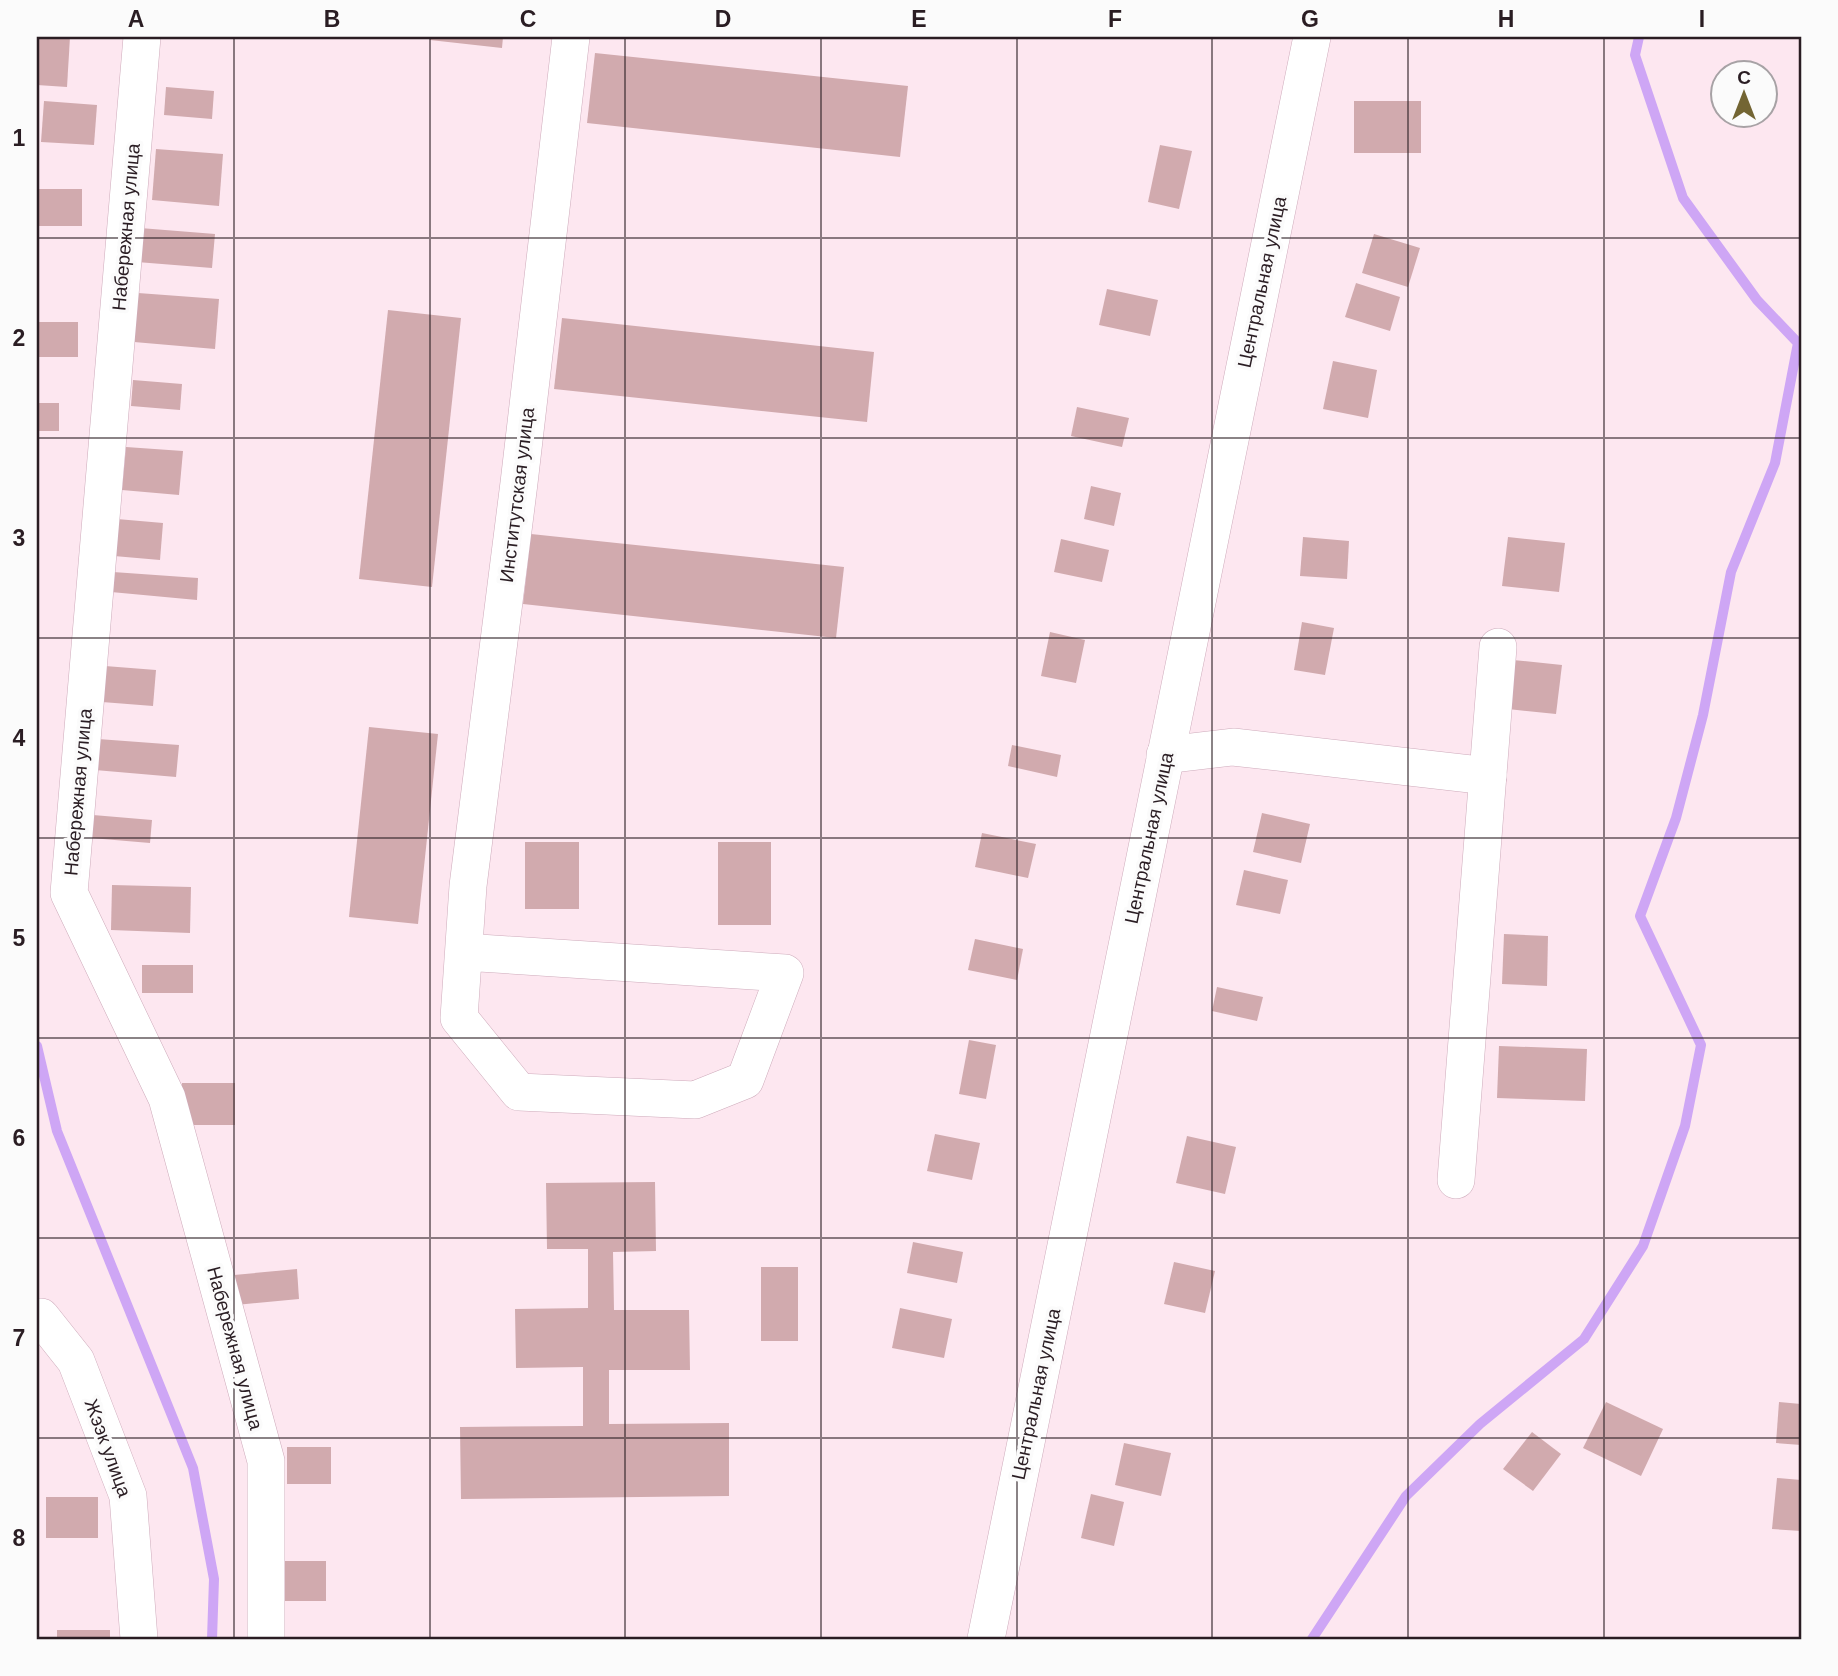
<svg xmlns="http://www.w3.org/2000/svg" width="1838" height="1676" font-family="Helvetica,sans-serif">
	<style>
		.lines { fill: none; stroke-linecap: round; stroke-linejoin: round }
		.stream { stroke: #cea6f5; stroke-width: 10 }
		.building { fill: #d1aaae }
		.minor-casing { stroke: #ceabbb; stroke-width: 38 }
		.minor { stroke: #fff; stroke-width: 37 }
		.grid { fill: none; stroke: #2a1d23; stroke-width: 2; stroke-opacity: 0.55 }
		.labels { text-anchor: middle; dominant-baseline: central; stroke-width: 7; stroke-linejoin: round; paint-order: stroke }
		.street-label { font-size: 19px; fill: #2a1d23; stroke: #fbfbfb }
		.neatline { fill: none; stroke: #2a1d23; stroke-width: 2.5 }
		.grid-label { font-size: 23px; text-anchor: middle; font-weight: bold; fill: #2a1d23 }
	</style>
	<rect width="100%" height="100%" fill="#fde7f0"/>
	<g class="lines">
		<g class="stream">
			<path d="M37,1046L57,1131L193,1468L214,1579L212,1639"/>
			<path d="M1312,1639L1406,1496L1480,1424L1584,1339L1643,1246L1685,1126L1701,1045L1640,916L1676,818L1703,715L1731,572L1775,463L1798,343L1757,300L1683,198L1635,55L1639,37"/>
		</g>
	</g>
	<g class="building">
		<path d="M37,37H70L67,87L37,85Z"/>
		<path d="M430,37H503L502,48L430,40Z"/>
		<path d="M595,53L908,86L900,157L587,123Z"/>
		<path d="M166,87L214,91L212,119L164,115Z"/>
		<path d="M44,101L97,105L94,145L41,142Z"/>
		<rect x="1354" y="101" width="67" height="52"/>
		<path d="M1160,145L1192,151L1179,209L1148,202Z"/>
		<path d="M156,149L223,154L219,206L152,200Z"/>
		<rect x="37" y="189" width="45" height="37"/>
		<path d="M140,228L215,234L212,268L137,262Z"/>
		<path d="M1374,234L1420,248L1408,287L1362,273Z"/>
		<path d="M1356,283L1400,297L1390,331L1345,317Z"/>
		<path d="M1107,289L1158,300L1150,336L1099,325Z"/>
		<path d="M138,293L219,299L215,349L134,342Z"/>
		<path d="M388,310L461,318L432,587L359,579Z"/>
		<path d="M562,318L874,352L867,422L554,389Z"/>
		<rect x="37" y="322" width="41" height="35"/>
		<path d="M1333,361L1377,370L1368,418L1323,409Z"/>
		<path d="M133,380L182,384L180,410L131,406Z"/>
		<rect x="37" y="403" width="22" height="28"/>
		<path d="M1077,407L1129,418L1122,447L1071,436Z"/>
		<path d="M126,447L183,451L179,495L122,490Z"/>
		<path d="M1091,486L1121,493L1114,526L1084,519Z"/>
		<path d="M117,519L163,523L160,560L114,556Z"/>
		<path d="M531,534L844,567L836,638L523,604Z"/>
		<path d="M1303,537L1349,541L1347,579L1300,576Z"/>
		<path d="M1508,537L1565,543L1559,592L1502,586Z"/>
		<path d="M1061,539L1109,550L1102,582L1054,572Z"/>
		<path d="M113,572L198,578L197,600L111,592Z"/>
		<path d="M1302,622L1334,628L1325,675L1294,670Z"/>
		<path d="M1050,632L1085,640L1076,683L1041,676Z"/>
		<path d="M1513,660L1562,665L1556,714L1508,709Z"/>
		<path d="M105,666L156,670L153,706L102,702Z"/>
		<path d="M369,727L438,734L418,924L349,917Z"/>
		<path d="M98,739L179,745L176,777L95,770Z"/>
		<path d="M1012,745L1061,755L1057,777L1008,766Z"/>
		<path d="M1262,813L1310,824L1301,863L1253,852Z"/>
		<path d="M93,815L152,820L150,843L91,838Z"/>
		<path d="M982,833L1036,844L1028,878L975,867Z"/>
		<rect x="525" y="842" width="54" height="67"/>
		<rect x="718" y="842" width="53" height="83"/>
		<path d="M1244,870L1288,880L1280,914L1236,905Z"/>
		<path d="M112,885L191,887L190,933L111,930Z"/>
		<path d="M1504,934L1548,936L1547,986L1502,984Z"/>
		<path d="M975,939L1023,949L1017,980L968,970Z"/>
		<rect x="142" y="965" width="51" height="28"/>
		<path d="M1217,987L1263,997L1257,1021L1212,1011Z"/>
		<path d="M969,1040L996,1045L986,1099L959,1094Z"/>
		<path d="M1499,1046L1587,1049L1585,1101L1497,1098Z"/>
		<rect x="182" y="1083" width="53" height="42"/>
		<path d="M935,1134L980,1143L972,1180L927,1171Z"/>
		<path d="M1187,1136L1236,1147L1225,1194L1176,1183Z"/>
		<path d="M655,1182L656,1251L613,1252L614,1310H689L690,1370H609V1424L729,1423V1496L461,1499L460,1427L583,1426V1367L516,1368L515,1309L588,1308V1249H547L546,1183Z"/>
		<path d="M913,1242L963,1252L957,1283L907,1273Z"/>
		<path d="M1174,1262L1215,1271L1205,1313L1164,1304Z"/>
		<rect x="761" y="1267" width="37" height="74"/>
		<path d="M297,1269L299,1299L236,1305L234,1275Z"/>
		<path d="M900,1308L952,1319L944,1358L892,1348Z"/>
		<path d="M1606,1402L1663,1429L1641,1476L1583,1448Z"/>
		<path d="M1779,1402L1801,1404V1445L1776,1443Z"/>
		<path d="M1532,1432L1561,1454L1533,1491L1503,1469Z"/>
		<path d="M1124,1443L1171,1453L1161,1496L1115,1485Z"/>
		<rect x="287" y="1447" width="44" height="37"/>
		<path d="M1777,1478L1801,1480V1531L1772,1529Z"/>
		<path d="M1091,1494L1124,1502L1114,1546L1081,1538Z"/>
		<rect x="46" y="1497" width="52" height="41"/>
		<rect x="279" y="1561" width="47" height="40"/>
		<rect x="57" y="1630" width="53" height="9"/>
	</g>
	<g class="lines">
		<defs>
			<g id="minor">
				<path d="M142,37L69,893L167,1098L266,1461V1639"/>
				<path d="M1165,755L1233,747L1488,776"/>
				<path d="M464,952L785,973L745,1080L695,1100L519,1092L459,1018L468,886L519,483L571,37"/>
				<path d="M1456,1180L1498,647"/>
				<path d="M37,1317H41L76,1361L128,1496L139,1639"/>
				<path d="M986,1639L1312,37"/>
			</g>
		</defs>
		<use href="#minor" class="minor-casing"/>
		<use href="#minor" class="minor"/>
	</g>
	<path class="grid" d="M234,37V1639M430,37V1639M625,37V1639M821,37V1639M1017,37V1639M1212,37V1639M1408,37V1639M1604,37V1639M37,238H1801M37,438H1801M37,638H1801M37,838H1801M37,1038H1801M37,1238H1801M37,1438H1801"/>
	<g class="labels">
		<g class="street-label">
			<text transform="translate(126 227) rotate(-85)">Набережная улица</text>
			<text transform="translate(1262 282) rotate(-78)">Центральная улица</text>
			<text transform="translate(517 495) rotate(-83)">Институтская улица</text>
			<text transform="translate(78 792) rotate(-85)">Набережная улица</text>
			<text transform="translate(1149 838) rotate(-78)">Центральная улица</text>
			<text transform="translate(235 1348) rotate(75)">Набережная улица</text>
			<text transform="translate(1036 1394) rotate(-78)">Центральная улица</text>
			<text transform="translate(108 1448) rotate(70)">Жээк улица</text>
		</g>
	</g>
	<rect width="1838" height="1676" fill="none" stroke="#fbfbfb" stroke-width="77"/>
	<g transform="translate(1744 94)"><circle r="33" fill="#fbfbfb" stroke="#a7a2a5" stroke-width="2"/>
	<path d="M0-5L12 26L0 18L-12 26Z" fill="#736533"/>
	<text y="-10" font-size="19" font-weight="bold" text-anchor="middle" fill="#2a1d23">С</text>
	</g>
	<rect x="38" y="38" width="1762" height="1600" class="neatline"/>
	<g class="grid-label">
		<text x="136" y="27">A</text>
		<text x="332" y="27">B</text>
		<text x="528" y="27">C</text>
		<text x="723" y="27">D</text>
		<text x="919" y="27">E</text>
		<text x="1115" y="27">F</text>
		<text x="1310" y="27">G</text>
		<text x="1506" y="27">H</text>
		<text x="1702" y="27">I</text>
		<text x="19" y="146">1</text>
		<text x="19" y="346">2</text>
		<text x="19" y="546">3</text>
		<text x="19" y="746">4</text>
		<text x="19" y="946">5</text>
		<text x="19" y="1146">6</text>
		<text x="19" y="1346">7</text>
		<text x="19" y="1546">8</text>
	</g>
</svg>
